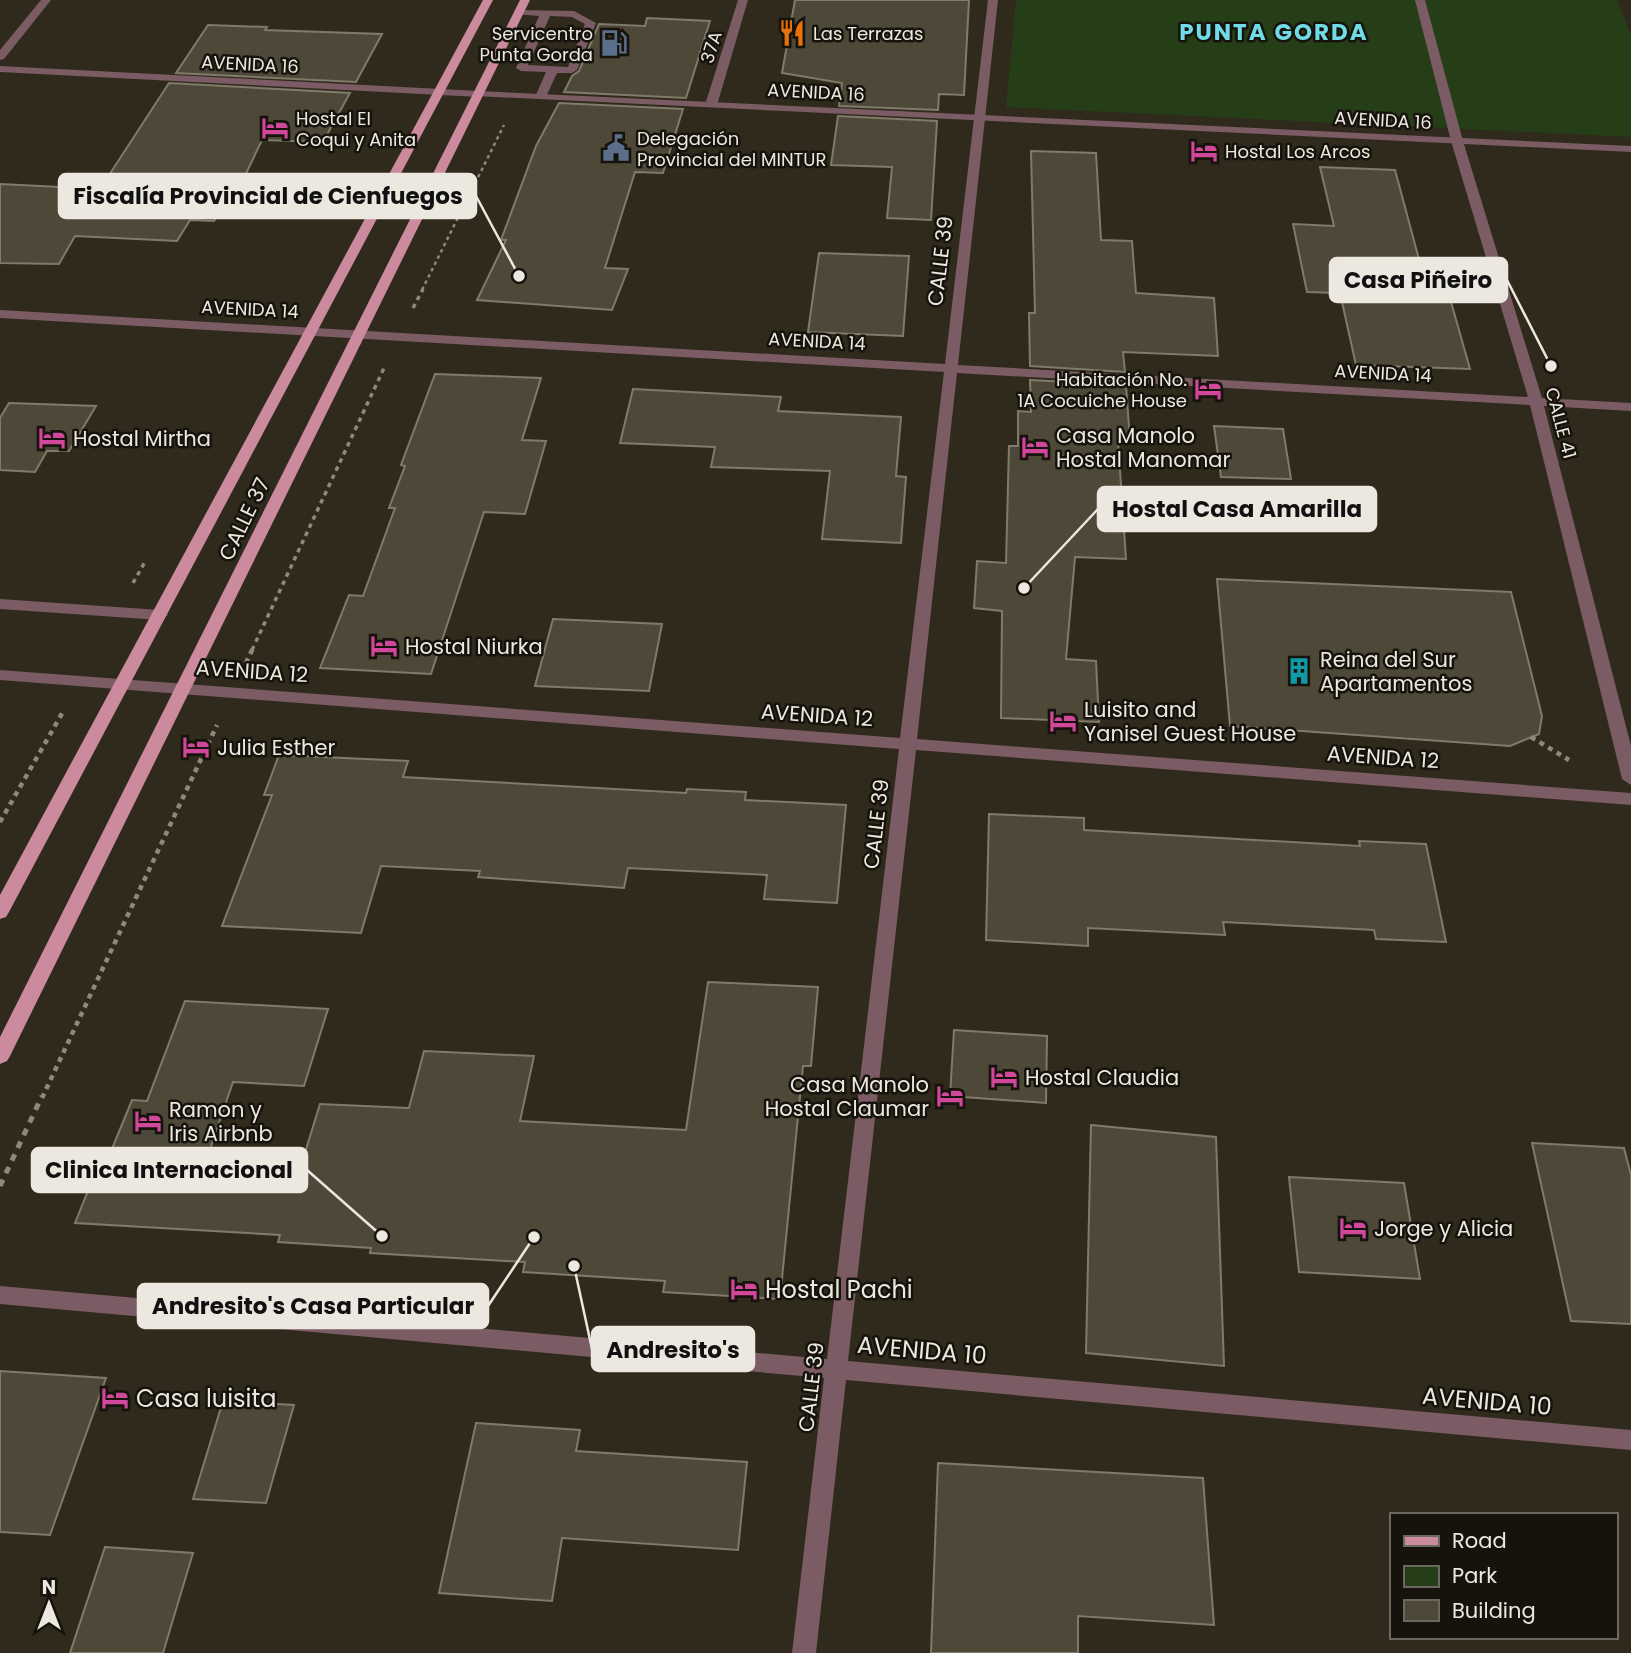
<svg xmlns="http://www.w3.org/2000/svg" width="1631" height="1653" font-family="Poppins,sans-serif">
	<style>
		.green { fill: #253e17 }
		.building { fill: #4e4839; stroke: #807a6a; stroke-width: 2 }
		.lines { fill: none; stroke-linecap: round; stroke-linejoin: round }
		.path-far3 { stroke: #8e897e; stroke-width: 2.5; stroke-dasharray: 3.5 3.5; stroke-linecap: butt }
		.path-far2 { stroke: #8e897e; stroke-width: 3.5; stroke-dasharray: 4.5 4.5; stroke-linecap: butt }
		.path-far1 { stroke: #8e897e; stroke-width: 4.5; stroke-dasharray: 5 5; stroke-linecap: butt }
		.path { stroke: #8e897e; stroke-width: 5; stroke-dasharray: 7 7; stroke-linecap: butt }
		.service { fill: #7b5b64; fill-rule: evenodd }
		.minor { fill: #7b5b64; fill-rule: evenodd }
		.tertiary { fill: #7b5b64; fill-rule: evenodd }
		.primary { fill: #cb8a9d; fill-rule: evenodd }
		.labels { text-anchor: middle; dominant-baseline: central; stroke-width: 5; stroke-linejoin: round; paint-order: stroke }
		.far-poi-label { font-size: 18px; fill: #ece8df; stroke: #15130c; text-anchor: start }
		.far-street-label { font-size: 18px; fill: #ece8df; stroke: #15130c }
		.street-label { font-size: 21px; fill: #ece8df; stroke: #15130c }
		.poi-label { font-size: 21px; fill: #ece8df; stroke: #15130c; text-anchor: start }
		.far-district-label { font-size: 23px; font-weight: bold; letter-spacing: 2px; fill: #70dce7; stroke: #15130c }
		.near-poi-label { font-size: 24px; fill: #ece8df; stroke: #15130c; text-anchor: start }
		.near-street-label { font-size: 24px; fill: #ece8df; stroke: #15130c }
		.leader { fill: none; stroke: #ece8df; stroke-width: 2.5 }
		.callout-dot { fill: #ece8df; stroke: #15130c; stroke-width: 2.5 }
		.callout { fill: #ece8df; stroke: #ece8df; stroke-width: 2.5 }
		.callout-label { font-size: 23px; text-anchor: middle; font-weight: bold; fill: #111 }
	</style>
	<rect width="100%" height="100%" fill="#2f2a1c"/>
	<path class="green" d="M1016,0H1617L1631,35V137L1006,107Z"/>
	<g class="building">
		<path d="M795,0H969L964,95L939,94L938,110L839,106L842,83L782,73Z"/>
		<path d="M647,18L710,21L686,98L564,92L572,76L579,71L599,24L645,26Z"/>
		<path d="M208,25L267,27L265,30L382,34L356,82L176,73Z"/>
		<path d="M169,83L350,93L323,142L262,140L241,184H237L214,221L190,220L177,241L75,236L59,264L0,263V184L100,189Z"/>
		<path d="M559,103L683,109L663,173L635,172L605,268L628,269L612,310L477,300L506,240H501L536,146Z"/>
		<path d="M838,116L937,121L931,220L887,218L892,167L831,165Z"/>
		<path d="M1031,151L1096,153L1101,240L1132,241L1136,293L1214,298L1218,356L1123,352L1125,372L1030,366L1029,313H1035Z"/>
		<path d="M1320,167L1395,170L1420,263H1440L1470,369L1356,365L1340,293L1307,292L1293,224L1334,226Z"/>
		<path d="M819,253L909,256L903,336L808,332Z"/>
		<path d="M435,374L541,378L522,440L546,441L525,514L484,512L431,674L320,668L349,595L363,596L395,508H389L405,466L401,465Z"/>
		<path d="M1030,380L1126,385L1130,441H1118L1126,559L1075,557L1066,659L1096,661L1099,722L1001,718L1002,611L974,608L977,561L1006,563L1009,446H1018V411L1031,412Z"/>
		<path d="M633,389L781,397L778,411L901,417L896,476L906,477L901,543L822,539L830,471L711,467L715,447L620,443Z"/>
		<path d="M9,403L96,406L69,451H47L35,472L0,470V418Z"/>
		<path d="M1214,426L1283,429L1291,479L1221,477Z"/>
		<path d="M1217,579L1511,592L1542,716L1539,734L1510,746L1230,726Z"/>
		<path d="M553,619L662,624L649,691L535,686Z"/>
		<path d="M279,755L408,761L403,777L686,793L687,789L746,792L745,800L846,805L837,903L764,899L767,875L628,868L624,888L478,877L480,871L381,866L361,933L222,926L272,795H264Z"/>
		<path d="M989,814L1084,818V830L1360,846L1359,841L1426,844L1446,942L1376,939L1374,930L1223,922L1225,935L1088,928V946L986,940Z"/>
		<path d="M708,982L818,987L811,1066H803L780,1299L663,1292L665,1281L523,1272L525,1262L370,1253L371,1248L278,1242L280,1235L75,1223L100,1161H107L132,1100L147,1101L185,1001L328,1009L304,1086L233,1082L204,1167L299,1172L320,1104L409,1108L424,1051L534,1056L520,1121L686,1130Z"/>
		<path d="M954,1030L1047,1036L1046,1103L950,1096Z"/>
		<path d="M1091,1125L1216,1137L1224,1366L1086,1353Z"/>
		<path d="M1532,1143L1624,1148L1631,1175V1324L1571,1321Z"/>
		<path d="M1289,1177L1404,1183L1420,1279L1299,1272Z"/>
		<path d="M0,1371L106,1378L50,1535L0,1532Z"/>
		<path d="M223,1401L294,1405L266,1503L193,1499Z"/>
		<path d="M476,1423L580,1430L576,1451L747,1462L738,1550L562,1538L552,1601L439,1593Z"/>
		<path d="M938,1463L1203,1478L1214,1625L1078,1616V1653H931Z"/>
		<path d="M105,1547L193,1553L163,1653H70Z"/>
	</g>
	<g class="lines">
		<path class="path-far3" d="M422,290L504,125"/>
		<g class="path-far2">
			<path d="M413,308L423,289"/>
			<path d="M133,583L146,560"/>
			<path d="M252,650L385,366"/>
		</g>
		<g class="path-far1">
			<path d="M246,663L253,648"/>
			<path d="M1531,737L1569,760"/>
			<path d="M0,822L64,710"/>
			<path d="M42,1098L217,725"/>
		</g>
		<path class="path" d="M0,1186L42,1096"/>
		<g class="service">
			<path d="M515,10L574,11L596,23L577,70L572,73H557L545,99L535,97L546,72L521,71L516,68L539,16L515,14ZM550,16L572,17L585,24L568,67L528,65Z"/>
			<path d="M0,599L160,610L168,615L160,620L0,609Z"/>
		</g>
		<g class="minor">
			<path d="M41,0H51L4,59L0,60V50Z"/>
			<path d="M738,0H748L717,105L707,107L705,105Z"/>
			<path d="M988,0H998L958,365L1528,397L1451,141L1415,0H1425L1463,141L1542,398L1631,403V411L1544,406L1631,746V785L1622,779L1530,405L957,373L917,739L1631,793V805L916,750L848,1361L1631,1430V1450L846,1380L816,1653H792L824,1378L0,1304V1286L827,1359L899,749L0,680V670L900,738L944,372L0,318V310L945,364Z"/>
			<path d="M0,66L479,91L485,94L479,97L0,72Z"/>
		</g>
		<path class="tertiary" d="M479,91L1631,146V152L475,96V92Z"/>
		<g class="primary">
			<path d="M483,0H493L9,912L6,917L0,919V895Z"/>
			<path d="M520,0H530L10,1056L7,1061L0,1064V1037Z"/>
		</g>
	</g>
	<defs>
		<symbol id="restaurant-bare" viewBox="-9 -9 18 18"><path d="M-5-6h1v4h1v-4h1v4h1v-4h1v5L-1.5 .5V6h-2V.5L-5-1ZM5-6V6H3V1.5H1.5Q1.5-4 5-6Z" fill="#e8710a" stroke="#15130c" stroke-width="2.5" paint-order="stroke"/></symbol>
		<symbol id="fuel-bare" viewBox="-9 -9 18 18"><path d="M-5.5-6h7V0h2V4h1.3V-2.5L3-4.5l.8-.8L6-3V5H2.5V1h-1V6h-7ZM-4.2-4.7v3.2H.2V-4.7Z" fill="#5c6f8a" stroke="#15130c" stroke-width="2.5" paint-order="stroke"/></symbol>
		<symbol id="hotel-bare" viewBox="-9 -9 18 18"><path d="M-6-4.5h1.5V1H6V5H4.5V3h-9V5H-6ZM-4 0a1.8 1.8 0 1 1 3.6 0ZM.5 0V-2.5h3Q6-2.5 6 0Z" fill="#d1479c" stroke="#15130c" stroke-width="2.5" paint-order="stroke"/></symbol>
		<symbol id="civic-bare" viewBox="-9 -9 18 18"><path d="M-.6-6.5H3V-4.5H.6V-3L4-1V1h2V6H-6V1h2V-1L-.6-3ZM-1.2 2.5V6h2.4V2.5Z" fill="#5c6f8a" stroke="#15130c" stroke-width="2.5" paint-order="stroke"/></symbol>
		<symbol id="building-bare" viewBox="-9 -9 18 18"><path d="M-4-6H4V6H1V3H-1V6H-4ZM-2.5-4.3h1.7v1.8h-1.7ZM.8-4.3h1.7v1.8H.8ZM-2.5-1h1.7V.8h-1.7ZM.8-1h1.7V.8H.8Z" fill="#0f9aa8" stroke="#15130c" stroke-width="2.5" paint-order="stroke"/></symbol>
	</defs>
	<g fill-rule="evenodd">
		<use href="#restaurant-bare" x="773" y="14" width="38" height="38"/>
		<use href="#fuel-bare" x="595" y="24" width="38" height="38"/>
		<use href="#hotel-bare" x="256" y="109" width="38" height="38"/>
		<use href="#civic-bare" x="597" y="129" width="38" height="38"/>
		<use href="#hotel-bare" x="1185" y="132" width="38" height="38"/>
		<use href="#hotel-bare" x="1189" y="370" width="38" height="38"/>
		<use href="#hotel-bare" x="33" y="419" width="38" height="38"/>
		<use href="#hotel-bare" x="1016" y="428" width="38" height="38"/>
		<use href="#hotel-bare" x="365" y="627" width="38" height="38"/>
		<use href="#building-bare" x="1280" y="652" width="38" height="38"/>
		<use href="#hotel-bare" x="1044" y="702" width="38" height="38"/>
		<use href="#hotel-bare" x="177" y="728" width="38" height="38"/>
		<use href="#hotel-bare" x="985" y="1058" width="38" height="38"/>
		<use href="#hotel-bare" x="931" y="1077" width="38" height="38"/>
		<use href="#hotel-bare" x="129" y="1102" width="38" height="38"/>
		<use href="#hotel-bare" x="1334" y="1209" width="38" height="38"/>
		<use href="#hotel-bare" x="725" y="1270" width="38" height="38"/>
		<use href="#hotel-bare" x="96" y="1379" width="38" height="38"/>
	</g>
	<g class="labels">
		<g class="far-poi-label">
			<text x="593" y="33" text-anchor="end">Servicentro<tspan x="593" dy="21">Punta Gorda</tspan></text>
			<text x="813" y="33">Las Terrazas</text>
			<text x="296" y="118">Hostal El<tspan x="296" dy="21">Coqui y Anita</tspan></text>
			<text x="637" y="138">Delegación<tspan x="637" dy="21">Provincial del MINTUR</tspan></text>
			<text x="1225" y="151">Hostal Los Arcos</text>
			<text x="1187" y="379" text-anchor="end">Habitación No.<tspan x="1187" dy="21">1A Cocuiche House</tspan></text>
		</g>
		<g class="far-street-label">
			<text transform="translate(711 47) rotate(-73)">37A</text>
			<text transform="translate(250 64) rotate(3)">AVENIDA 16</text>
			<text transform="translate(816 92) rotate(3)">AVENIDA 16</text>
			<text transform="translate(1383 120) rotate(3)">AVENIDA 16</text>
			<text transform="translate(250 309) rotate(3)">AVENIDA 14</text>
			<text transform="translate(817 341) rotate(3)">AVENIDA 14</text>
			<text transform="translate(1383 373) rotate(3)">AVENIDA 14</text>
			<text transform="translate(1561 423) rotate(75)">CALLE 41</text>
		</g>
		<g class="street-label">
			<text transform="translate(940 261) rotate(-83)">CALLE 39</text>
			<text transform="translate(244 519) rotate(-64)">CALLE 37</text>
			<text transform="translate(252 671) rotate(4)">AVENIDA 12</text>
			<text transform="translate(817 715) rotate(4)">AVENIDA 12</text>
			<text transform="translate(1383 757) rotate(4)">AVENIDA 12</text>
			<text transform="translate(876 824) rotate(-83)">CALLE 39</text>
			<text transform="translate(811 1387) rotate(-83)">CALLE 39</text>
		</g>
		<g class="poi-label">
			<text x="1056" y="435">Casa Manolo<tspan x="1056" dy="24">Hostal Manomar</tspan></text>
			<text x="73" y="438">Hostal Mirtha</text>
			<text x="405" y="646">Hostal Niurka</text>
			<text x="1320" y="659">Reina del Sur<tspan x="1320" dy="24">Apartamentos</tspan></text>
			<text x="1084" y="709">Luisito and<tspan x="1084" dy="24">Yanisel Guest House</tspan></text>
			<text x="217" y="747">Julia Esther</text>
			<text x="1025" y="1077">Hostal Claudia</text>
			<text x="929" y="1084" text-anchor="end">Casa Manolo<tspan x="929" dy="24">Hostal Claumar</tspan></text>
			<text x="169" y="1109">Ramon y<tspan x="169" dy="24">Iris Airbnb</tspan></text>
			<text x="1374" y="1228">Jorge y Alicia</text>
		</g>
		<g class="far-district-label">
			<text x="1274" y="32">PUNTA GORDA</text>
		</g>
		<g class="near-poi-label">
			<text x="765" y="1289">Hostal Pachi</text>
			<text x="136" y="1398">Casa luisita</text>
		</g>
		<g class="near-street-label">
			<text transform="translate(922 1350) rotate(5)">AVENIDA 10</text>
			<text transform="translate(1487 1401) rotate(5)">AVENIDA 10</text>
		</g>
	</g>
	<path class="leader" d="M519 276L476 196M1551 366L1507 280M1024 588L1098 509M382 1236L307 1170M534 1237L488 1306M574 1266L592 1349"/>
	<g class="callout-dot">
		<circle cx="519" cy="276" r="7"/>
		<circle cx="1551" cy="366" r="7"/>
		<circle cx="1024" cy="588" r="7"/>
		<circle cx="382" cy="1236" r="7"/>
		<circle cx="534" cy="1237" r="7"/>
		<circle cx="574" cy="1266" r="7"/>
	</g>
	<g class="callout">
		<rect x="59" y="174" width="417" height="44" rx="7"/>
		<rect x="1330" y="258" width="177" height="44" rx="7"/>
		<rect x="1098" y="487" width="278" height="44" rx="7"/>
		<rect x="32" y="1148" width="275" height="44" rx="7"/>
		<rect x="138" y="1284" width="350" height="44" rx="7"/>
		<rect x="592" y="1327" width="162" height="44" rx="7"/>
	</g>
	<g class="callout-label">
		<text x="268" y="204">Fiscalía Provincial de Cienfuegos</text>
		<text x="1418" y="288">Casa Piñeiro</text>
		<text x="1237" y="517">Hostal Casa Amarilla</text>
		<text x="169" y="1178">Clinica Internacional</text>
		<text x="313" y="1314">Andresito's Casa Particular</text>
		<text x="673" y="1358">Andresito's</text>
	</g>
	<rect x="1390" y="1513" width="228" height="126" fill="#15130c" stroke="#6b6860" stroke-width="2"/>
	<rect x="1404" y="1536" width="35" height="10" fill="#cb8a9d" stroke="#6b6860" stroke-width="2"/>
	<text x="1452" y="1548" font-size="21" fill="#ece8df">Road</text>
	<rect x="1404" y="1566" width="35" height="21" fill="#253e17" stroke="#6b6860" stroke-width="2"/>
	<text x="1452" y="1583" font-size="21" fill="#ece8df">Park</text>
	<rect x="1404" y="1600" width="35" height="21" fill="#4e4839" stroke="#6b6860" stroke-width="2"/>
	<text x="1452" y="1618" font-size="21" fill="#ece8df">Building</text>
	<g transform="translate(49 1604)" stroke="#15130c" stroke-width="5" paint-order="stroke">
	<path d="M0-5L12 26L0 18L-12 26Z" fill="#ece8df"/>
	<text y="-10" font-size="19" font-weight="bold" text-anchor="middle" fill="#ece8df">N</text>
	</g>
</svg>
